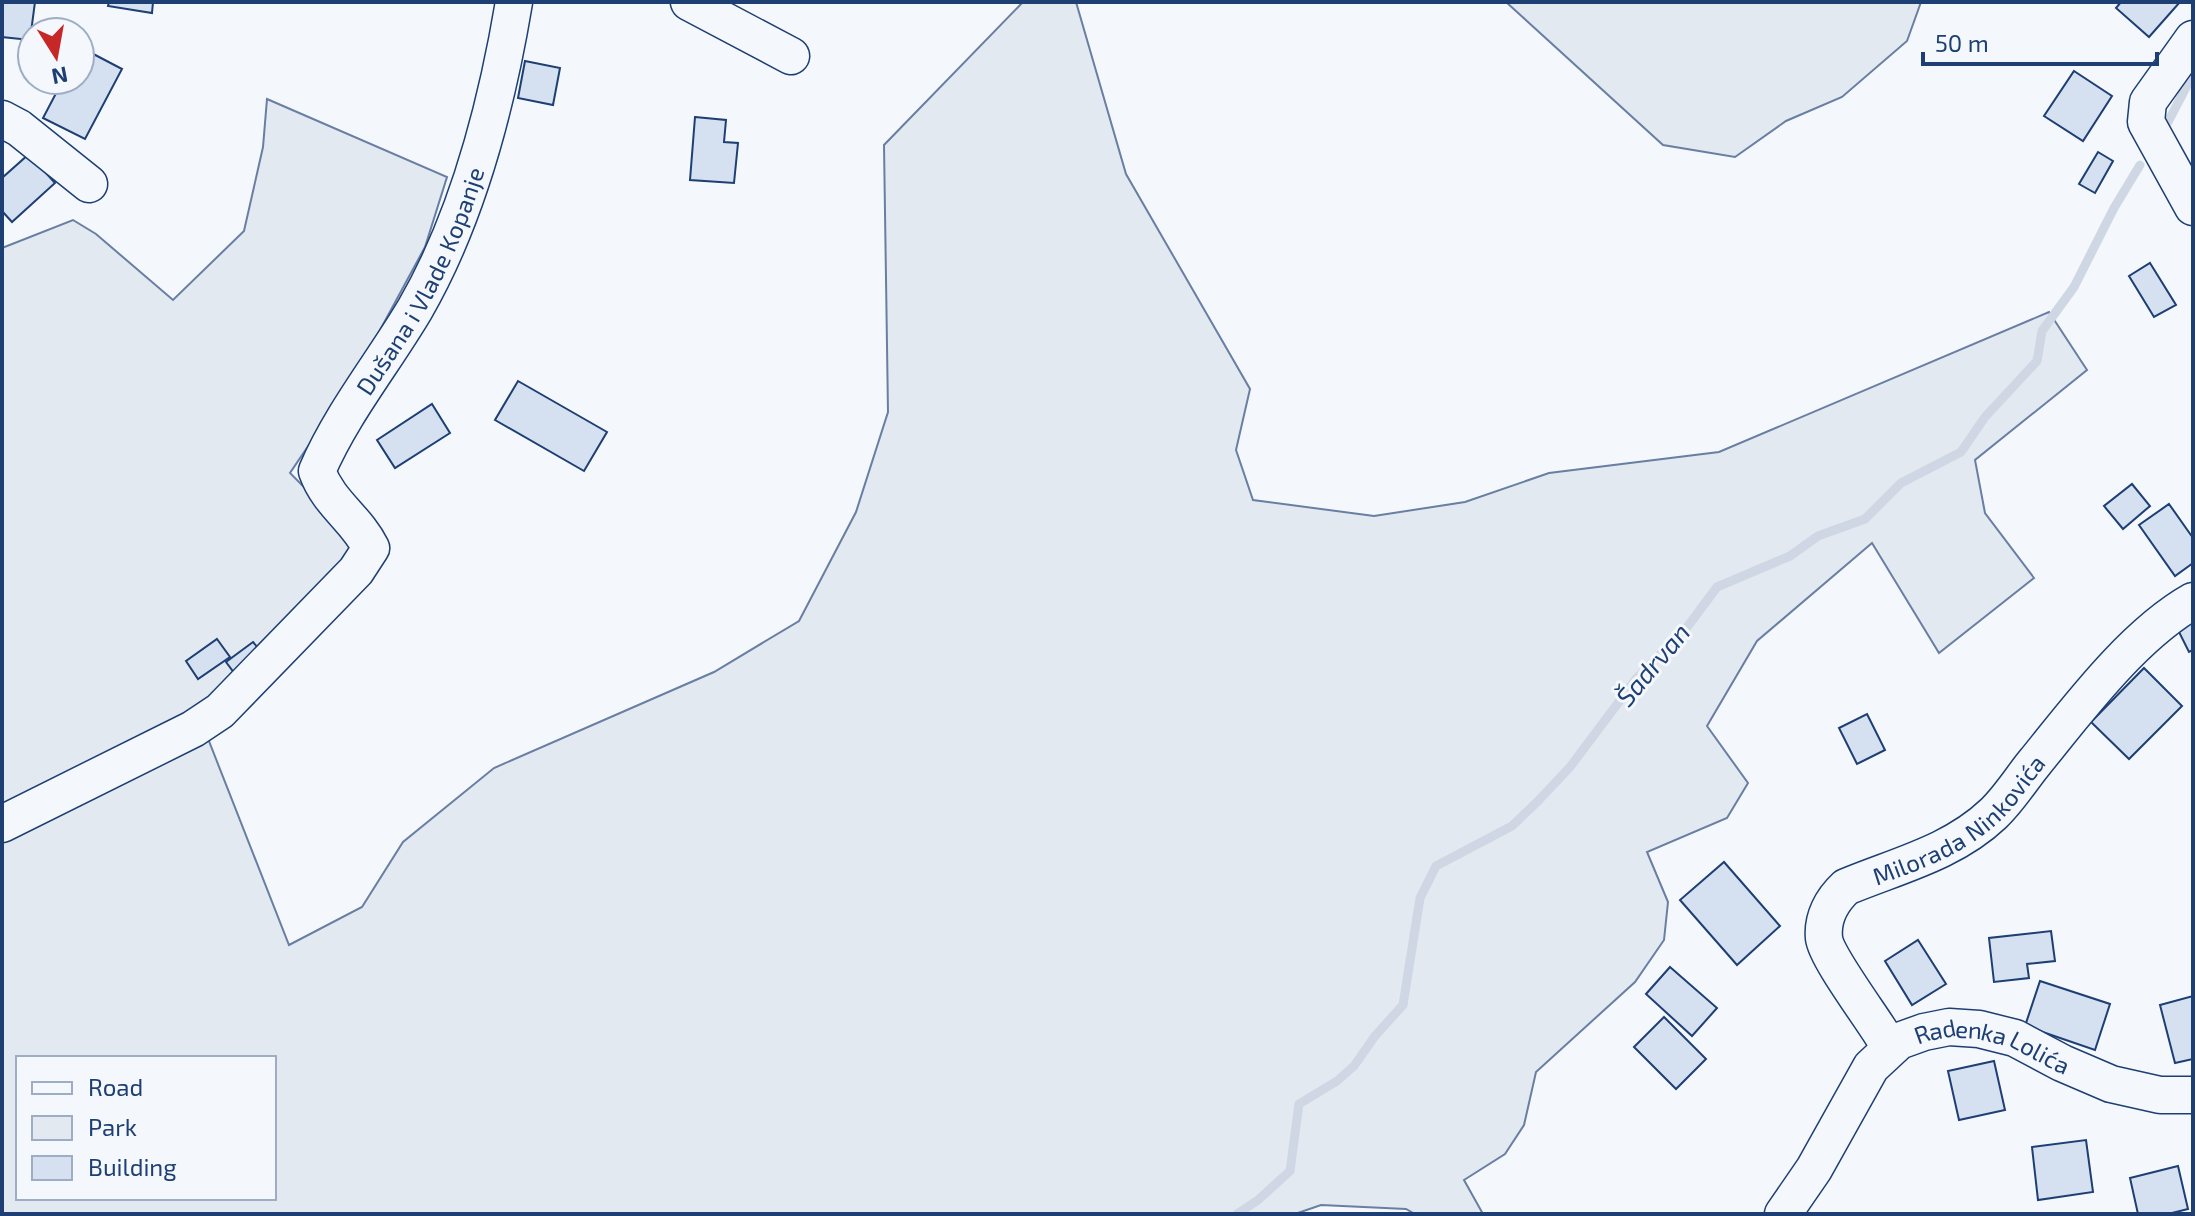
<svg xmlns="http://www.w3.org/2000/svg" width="2195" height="1216" font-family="'Exo 2',sans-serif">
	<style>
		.green { fill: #e3e9f0; stroke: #687fa3; stroke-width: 2; fill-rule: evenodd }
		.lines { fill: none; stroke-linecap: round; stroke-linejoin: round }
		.stream { stroke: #cfd7e4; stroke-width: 9 }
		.building { fill: #d5e0f0; stroke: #1d3f73; stroke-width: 2 }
		.minor-casing { stroke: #1d3f73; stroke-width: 39 }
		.minor { stroke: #f4f7fb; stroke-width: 36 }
		.labels { text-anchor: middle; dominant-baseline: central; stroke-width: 6; stroke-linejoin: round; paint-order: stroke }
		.street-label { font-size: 24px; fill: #1d3f73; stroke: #f4f7fb }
		.water-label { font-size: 26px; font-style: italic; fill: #1d3f73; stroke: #f4f7fb }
	</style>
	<rect width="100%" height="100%" fill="#f4f7fb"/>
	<g class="green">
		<path d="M1023,2H1076L1126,174L1250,389L1236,450L1253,500L1374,516L1465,502L1549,473L1719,452L2049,312L2087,370L1975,460L1985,513L2034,578L1939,653L1872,543L1757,641L1707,726L1748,783L1727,818L1647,852L1668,902L1664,940L1635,982L1536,1072L1524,1125L1505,1154L1464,1180L1483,1214H1415L1406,1209L1321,1205L1295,1214H2V838L205,731L289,945L362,907L403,842L494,768L714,672L799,621L856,512L888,412L884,145ZM18,1058H274V1198H18Z"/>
		<path d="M1506,2H1921L1907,41L1842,97L1786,121L1735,157L1663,145Z"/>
		<path d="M267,99L447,177L425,247L353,380L290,473L358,542L214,705L2,816V248L73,220L96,234L173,300L244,231L263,147Z"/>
	</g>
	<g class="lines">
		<g class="stream">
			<path d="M2168,122L2193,74"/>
			<path d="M1237,1214L1258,1200L1290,1171L1299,1104L1337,1081L1354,1066L1375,1036L1403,1005L1420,898L1436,866L1512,826L1539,800L1570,767L1636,679L1688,626L1717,587L1790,556L1818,536L1865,519L1901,483L1961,452L1985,417L2037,361L2042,331L2074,287L2114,208L2140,165"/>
		</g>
	</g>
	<g class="building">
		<path d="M2,2H35L30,40L2,37Z"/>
		<path d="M109,2H153L152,13L108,6Z"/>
		<path d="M2121,2H2180L2149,37L2116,8Z"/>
		<path d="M80,47L122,69L85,139L43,118L63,80H80Z"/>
		<path d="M525,61L560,68L553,105L518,98Z"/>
		<path d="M2074,71L2112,96L2083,141L2044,116Z"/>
		<path d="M695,117L726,120L724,142L738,143L734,183L690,180Z"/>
		<path d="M2098,152L2113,161L2095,193L2079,184Z"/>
		<path d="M29,154L55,183L12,222L2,211V178Z"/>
		<path d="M2150,263L2176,305L2154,317L2129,276Z"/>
		<path d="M518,381L607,432L584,471L495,420Z"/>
		<path d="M432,404L450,433L395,468L377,440Z"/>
		<path d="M2132,484L2150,506L2123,529L2104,506Z"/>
		<path d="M2169,504L2193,538V563L2175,576L2139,525Z"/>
		<path d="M2193,619V650L2189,652L2177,628Z"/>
		<path d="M217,639L230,657L198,679L186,661Z"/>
		<path d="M253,642L265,656L238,678L226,662Z"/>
		<path d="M2144,668L2182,706L2129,759L2091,722Z"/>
		<path d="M1867,714L1885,750L1857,764L1839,728Z"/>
		<path d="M1724,862L1780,926L1737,965L1680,900Z"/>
		<path d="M2051,931L2055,961L2027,964L2029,978L1994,982L1989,938Z"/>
		<path d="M1918,940L1946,984L1912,1005L1885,961Z"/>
		<path d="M1670,967L1717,1008L1692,1036L1646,994Z"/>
		<path d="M2040,981L2110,1004L2095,1050L2025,1026Z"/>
		<path d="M2193,996V1059L2175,1063L2160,1005Z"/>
		<path d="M1664,1017L1706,1059L1676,1089L1634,1047Z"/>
		<path d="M1994,1061L2005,1110L1959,1120L1948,1071Z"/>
		<path d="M2086,1140L2093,1192L2038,1200L2032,1147Z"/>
		<path d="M2178,1166L2188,1209L2168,1214H2138L2130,1178Z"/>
	</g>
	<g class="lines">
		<defs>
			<g id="minor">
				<path d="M689,2L791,56"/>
				<path d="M2193,39L2148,102L2146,122L2193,207"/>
				<path d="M2,119L19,128L89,184"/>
				<path id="s1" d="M2,824L193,729L220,711L356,571L371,548C356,518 329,504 317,471C342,413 383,363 415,309C467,219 497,104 514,2"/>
				<path id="s2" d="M1887,1051L1886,1041C1874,1020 1826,957 1824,938C1822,918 1832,900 1846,887C1896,866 1952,853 1993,814C2009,799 2021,779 2035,762C2078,709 2133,635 2193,601"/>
				<path id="s3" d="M1783,1214L1814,1169L1871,1067L1899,1041L1924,1032L1949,1027L1979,1029L2015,1038L2062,1063L2111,1084L2160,1095H2193"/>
			</g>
		</defs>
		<use href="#minor" class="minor-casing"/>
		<use href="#minor" class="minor"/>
	</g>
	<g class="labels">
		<g class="street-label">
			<text stroke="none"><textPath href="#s1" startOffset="780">Dušana i Vlade Kopanje</textPath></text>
			<text stroke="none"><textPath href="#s2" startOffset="322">Milorada Ninkovića</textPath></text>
			<text stroke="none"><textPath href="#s3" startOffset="308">Radenka Lolića</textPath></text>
		</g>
		<g class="water-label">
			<text transform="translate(1652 664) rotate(-50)">Šadrvan</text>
		</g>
	</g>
	<rect width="2195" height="1216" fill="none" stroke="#1d3f73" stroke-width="8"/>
	<rect x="16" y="1056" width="260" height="144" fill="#f4f7fb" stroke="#9eadc5" stroke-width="2"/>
	<rect x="32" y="1082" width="40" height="12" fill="#f4f7fb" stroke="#9eadc5" stroke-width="2"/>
	<text x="88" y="1096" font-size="24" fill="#1d3f73">Road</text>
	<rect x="32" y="1116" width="40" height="24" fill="#e3e9f0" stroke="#9eadc5" stroke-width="2"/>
	<text x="88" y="1136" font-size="24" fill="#1d3f73">Park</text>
	<rect x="32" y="1156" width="40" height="24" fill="#d5e0f0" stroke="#9eadc5" stroke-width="2"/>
	<text x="88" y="1176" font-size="24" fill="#1d3f73">Building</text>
	<g transform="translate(56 56) rotate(169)"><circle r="38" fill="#f4f7fb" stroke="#9eadc5" stroke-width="2"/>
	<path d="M0-6L14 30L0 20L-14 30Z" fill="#c62828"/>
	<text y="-12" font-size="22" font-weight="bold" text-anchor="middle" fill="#1d3f73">N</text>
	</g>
	<path d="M1923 52v12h234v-12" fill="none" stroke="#1d3f73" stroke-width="4"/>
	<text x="1935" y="52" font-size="24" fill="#1d3f73" stroke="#f4f7fb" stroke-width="6" paint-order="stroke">50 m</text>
</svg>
